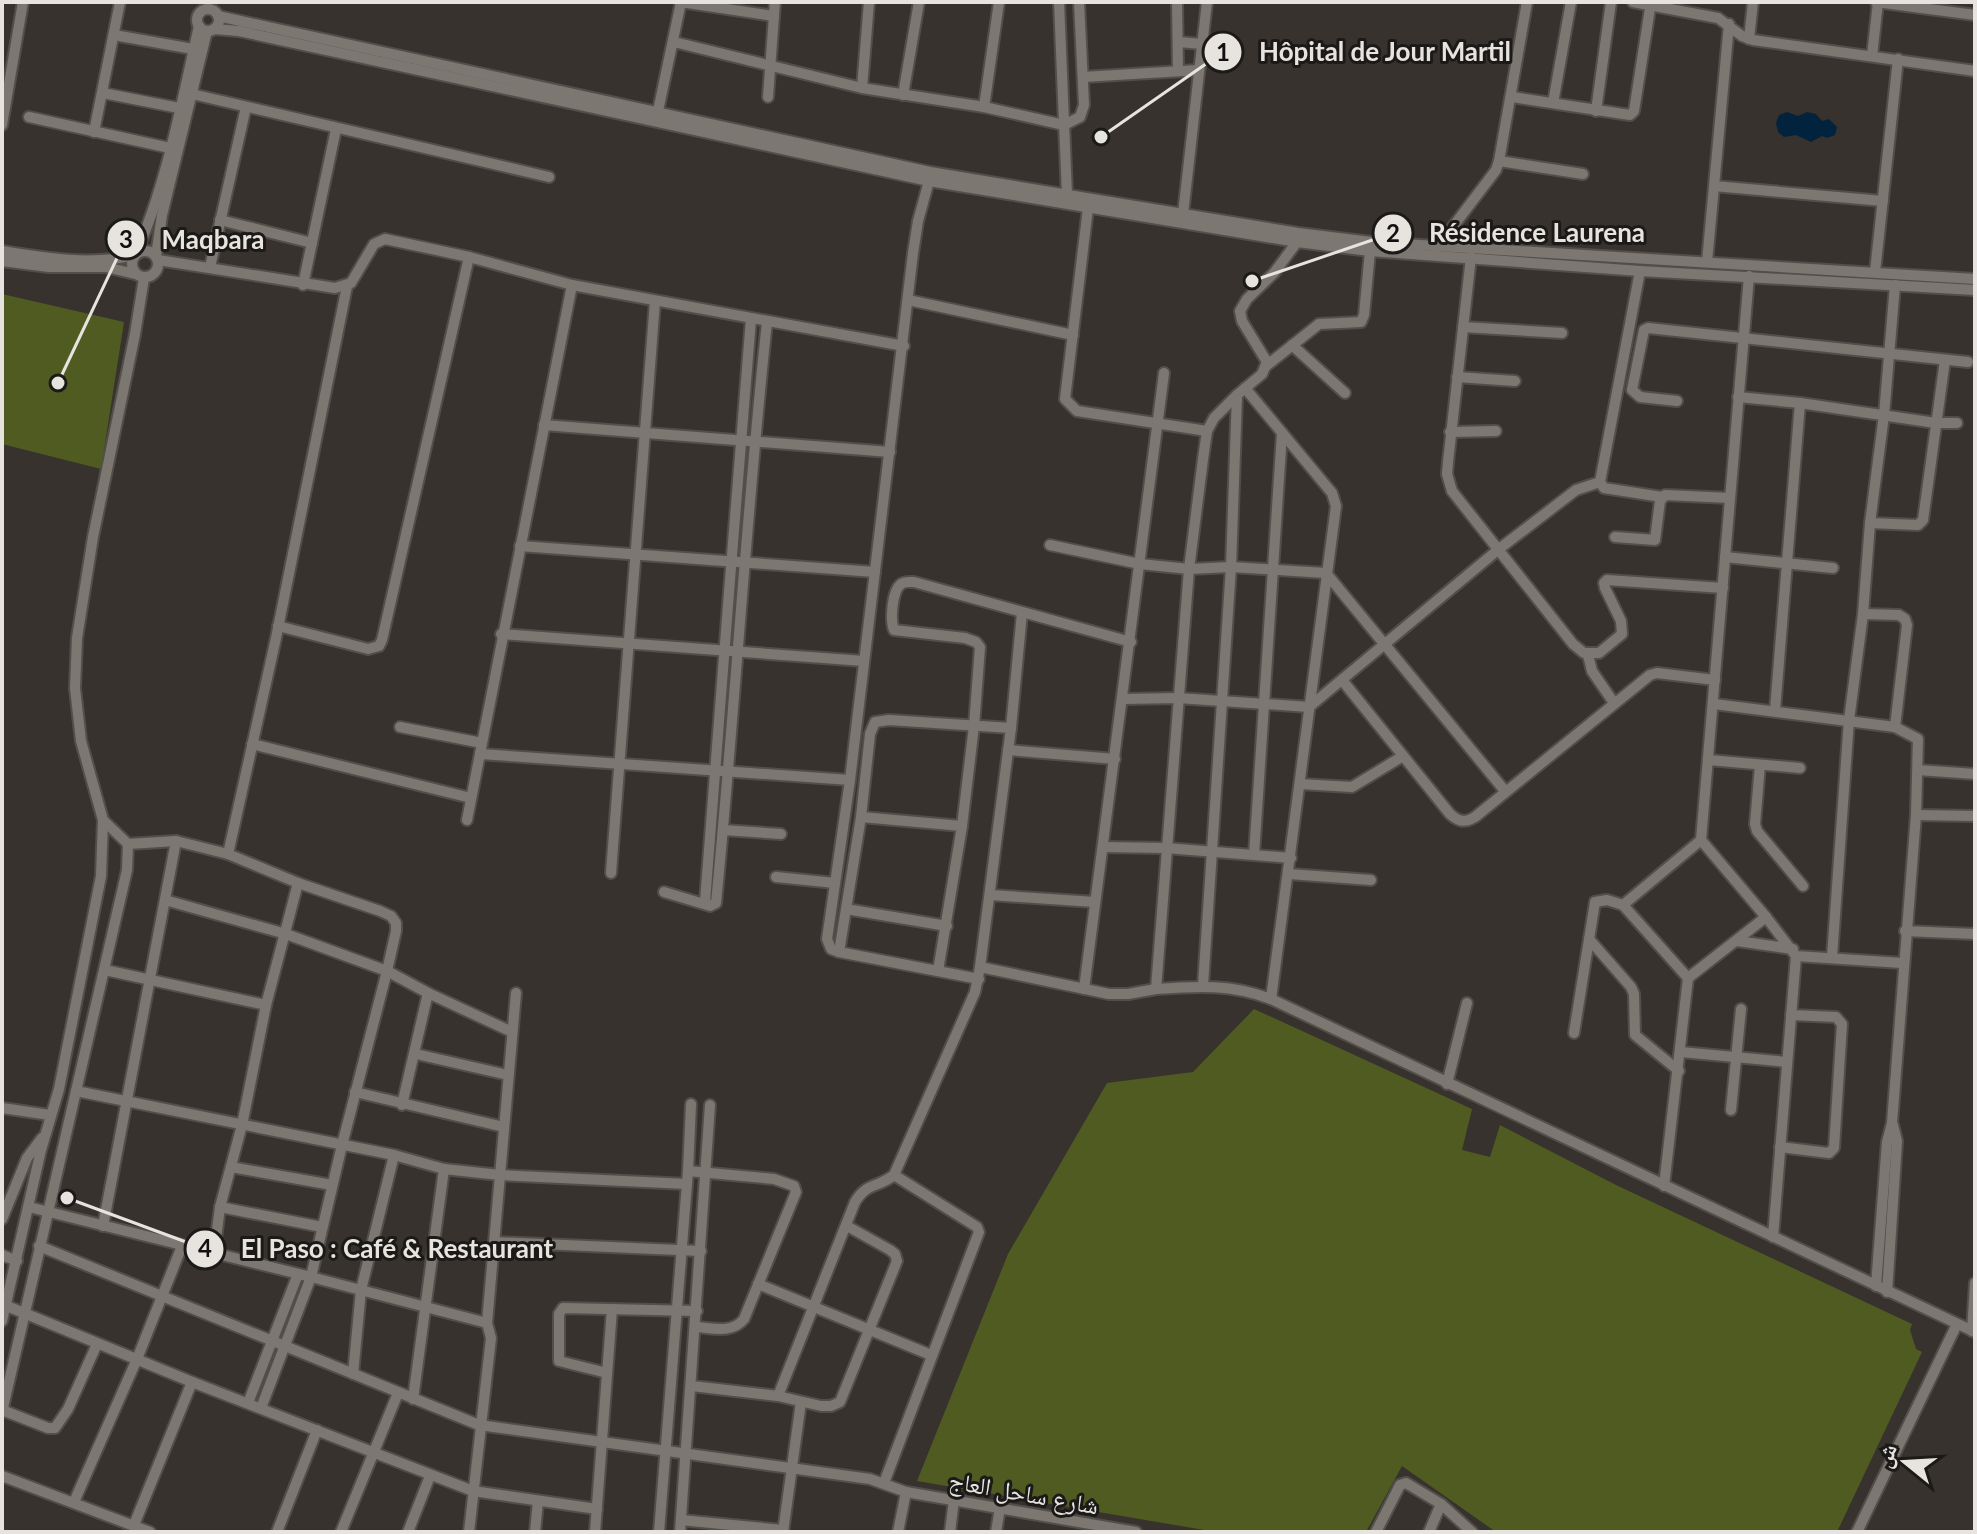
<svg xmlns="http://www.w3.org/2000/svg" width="1977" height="1534" font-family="Lato,'Noto Naskh Arabic',sans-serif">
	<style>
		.green { fill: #505b22 }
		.water { fill: #02233e }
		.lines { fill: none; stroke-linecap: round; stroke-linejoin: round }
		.minor-casing { stroke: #524f4a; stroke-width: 14 }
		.minor { stroke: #7d7772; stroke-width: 10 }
		.labels { text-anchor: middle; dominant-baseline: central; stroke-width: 6; stroke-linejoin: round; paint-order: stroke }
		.street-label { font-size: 24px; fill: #e7e4e0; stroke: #1c1a18 }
		.leader { fill: none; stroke: #e7e4e0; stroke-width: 3 }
		.callout-dot { fill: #e7e4e0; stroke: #1c1a18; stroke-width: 3 }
		.mark-label { font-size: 24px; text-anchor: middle; font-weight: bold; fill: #111 }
		.callout-label { font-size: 26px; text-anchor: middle; font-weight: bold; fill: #e7e4e0; stroke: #1c1a18; stroke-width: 6; stroke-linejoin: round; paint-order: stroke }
	</style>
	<rect width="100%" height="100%" fill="#37322d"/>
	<g class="green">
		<path d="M2,294L124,322L101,469L2,444Z"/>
		<path d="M1254,1009L1472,1109L1462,1150L1490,1157L1500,1125L1616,1185L1912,1324L1910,1330L1916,1349L1922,1352L1837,1532H1496L1402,1466L1366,1532H1216L917,1481L1008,1254L1107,1083L1193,1072Z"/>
	</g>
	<path class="water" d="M1807,112L1816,114L1822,121L1829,119L1837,127L1835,135L1827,138L1822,136L1811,142L1796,135L1784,137L1778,132L1776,123L1779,115L1787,112L1798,116Z"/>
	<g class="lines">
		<defs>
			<g id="minor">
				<path d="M681,2L774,16"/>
				<path d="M1059,2L1067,195"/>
				<path d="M1177,2L1178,69"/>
				<path d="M1633,2L1718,18L1742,36L1753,40L1975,71"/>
				<path d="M1876,2L1975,15"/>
				<circle cx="208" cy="20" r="11"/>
				<path d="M218,16L930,172L1298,233L1371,242L1975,279"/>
				<path d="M214,29L239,31L929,181L1297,242L1370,251L1640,271L1975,290"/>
				<path d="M114,35L193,49"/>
				<path d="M1749,39L1753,2"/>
				<path d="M674,42L862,88L984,107L1064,125L1080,117L1084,105L1079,2"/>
				<path d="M1179,42L1202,44"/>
				<path d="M1872,56L1878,2"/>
				<path d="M1083,77L1199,70"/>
				<path d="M862,88L869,2"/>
				<path d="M103,93L179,108"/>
				<path d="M192,94L549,177"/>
				<path d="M903,95L919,2"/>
				<path d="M768,97L775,2"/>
				<path d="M1512,97L1630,115L1634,111L1651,2"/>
				<path d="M1553,103L1571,2"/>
				<path d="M984,107L999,2"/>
				<path d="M658,111L681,2"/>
				<path d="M1596,111L1611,2"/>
				<path d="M29,117L170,148"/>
				<path d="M2,125L23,2"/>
				<path d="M94,132L120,2"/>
				<path d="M1499,161L1583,174"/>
				<path d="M929,181L918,221L913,253L850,780L827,939L831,949L839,952L979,979"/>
				<path d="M1714,186L1883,201"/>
				<path d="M1088,208L1065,399L1077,411L1207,431"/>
				<path d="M1183,214L1207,2"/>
				<path d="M220,220L312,243"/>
				<path d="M1436,249L1496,170L1499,161L1527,2"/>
				<circle cx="145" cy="264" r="13"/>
				<path d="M2,251C44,258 93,266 134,255"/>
				<path d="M136,253C167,184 182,100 199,26"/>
				<path d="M156,256L162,215L207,31"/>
				<path d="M1471,257L1448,462L1447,474L1452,491L1573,644L1584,653H1599L1622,634L1621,621L1605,588L1604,583L1607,580L1723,588"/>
				<path d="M158,260L335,288L351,283L374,244L385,239L469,257L572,285L904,346"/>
				<path d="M2,261L49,267H106L135,274"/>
				<path d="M1707,262L1729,24"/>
				<path d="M210,267L246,107"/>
				<path d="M1640,271L1600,482L1604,488L1662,497"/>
				<path d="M1875,272L1898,59"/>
				<path d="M303,285L336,129"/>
				<path d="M908,300L1073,335"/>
				<path d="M751,319C734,513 721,708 705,902L710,906L716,903C735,709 746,515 767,322"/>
				<path d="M1463,327L1562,333"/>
				<path d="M1292,345L1345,393"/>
				<path d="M1266,366L1319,324L1361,322L1364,315L1370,251"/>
				<path d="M1457,377L1515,381"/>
				<path d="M1245,388L1332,493L1336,506L1271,999"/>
				<path d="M1738,397L1800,403L1936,423H1957"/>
				<path d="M1677,401L1640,397L1632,390L1644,330L1648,328L1968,362"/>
				<path d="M544,425L890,452"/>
				<path d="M1450,432L1496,431"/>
				<path d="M1870,523L1918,525L1923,520L1945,360"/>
				<path d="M1615,537L1655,540L1660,501L1665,495L1730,498"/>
				<path d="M1050,545L1140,564L1189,569L1231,567L1326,573L1505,791"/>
				<path d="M520,546L875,572"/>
				<path d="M1725,557L1833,568"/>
				<path d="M1863,614L1899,615L1905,619L1907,625L1895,727"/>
				<path d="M278,626L368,649L379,646L382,640L469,257"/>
				<path d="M501,634L864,661"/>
				<path d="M1588,655L1592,671L1614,703"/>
				<path d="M1342,680L1450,814C1459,822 1465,823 1475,817L1650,675L1657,673L1715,680"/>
				<path d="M1123,699L1178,698L1309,707L1499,549L1576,490L1600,482"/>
				<path d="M1714,704L1895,727L1918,739L1916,815L1892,1123L1887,1142L1876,1286"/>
				<path d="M1775,710L1800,403"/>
				<path d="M400,727L482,743"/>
				<path d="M252,744L471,798"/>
				<path d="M1008,750L1115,759"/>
				<path d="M480,754L850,780"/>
				<path d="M1709,760L1800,768"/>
				<path d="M1760,765L1755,824L1757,831L1803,886"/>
				<path d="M1918,770L1975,774"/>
				<path d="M1300,784L1352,787L1403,756"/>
				<path d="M1916,815L1975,816"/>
				<path d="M861,817L962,826"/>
				<path d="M467,820L572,285"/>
				<path d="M723,830L781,834"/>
				<path d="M1701,840L1749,276"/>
				<path d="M128,844L176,841L228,854L298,883L380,911L391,916L396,923V931L387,971L342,1145L311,1277L261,1408"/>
				<path d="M1103,847L1166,848L1291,858"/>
				<path d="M228,854L276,638L347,286"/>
				<path d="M1254,855L1282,433"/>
				<path d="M611,873L655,301"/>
				<path d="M1289,874L1371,880"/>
				<path d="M776,877L835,883"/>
				<path d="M664,892L707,905"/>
				<path d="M990,895L1095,902"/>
				<path d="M165,900L286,934L387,971L428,993L512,1032"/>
				<path d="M1623,905L1701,840L1766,917L1688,978"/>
				<path d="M846,909L947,926"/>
				<path d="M1766,917L1796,956L1902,963"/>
				<path d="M1905,931L1975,934"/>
				<path d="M1589,939L1631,987L1634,994L1635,1035L1679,1071"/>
				<path d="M1737,941L1793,949"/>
				<path d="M839,952L861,817L870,734L875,722L889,720L1011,728"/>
				<path d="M1832,957L1849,720L1863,614L1870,523L1884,415L1895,285"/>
				<path d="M980,967L1109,994H1128L1156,989L1189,569L1203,459L1207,431L1214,418L1237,395"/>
				<path d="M105,970L266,1005"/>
				<path d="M938,971L962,826L974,726L980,647L976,642L965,638L894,630C890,620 892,591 901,584C905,581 909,582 914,582L1131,642"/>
				<path d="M1203,985L1231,567L1237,395L1262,374L1267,362L1242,321L1240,311L1247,299L1274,273L1297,242"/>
				<path d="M1084,989L1164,373"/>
				<path d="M1156,989C1197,986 1232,984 1271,999L1975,1332"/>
				<path d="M1574,1033L1595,902L1607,900L1623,905L1688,978L1664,1186"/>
				<path d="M1681,1052L1787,1062"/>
				<path d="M416,1054L508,1075"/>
				<path d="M1447,1084L1467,1003"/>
				<path d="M76,1091L394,1155L444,1169L500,1175L687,1184"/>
				<path d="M355,1092L504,1127"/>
				<path d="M402,1105L428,993"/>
				<path d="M2,1108L50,1115"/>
				<path d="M1731,1110L1741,1009"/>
				<path d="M1780,1147L1829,1153L1834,1148L1842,1024L1836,1017L1791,1015"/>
				<path d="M231,1167L332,1185"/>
				<path d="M688,1171L774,1179L794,1186L796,1192L744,1319C732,1334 713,1328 696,1327"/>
				<path d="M29,1207L311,1277L487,1323L491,1338L469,1532"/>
				<path d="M220,1207L322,1227"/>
				<path d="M2,1219L27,1158L42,1138"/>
				<path d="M103,1226L176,841"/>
				<path d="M1773,1237L1796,956"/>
				<path d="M494,1242L701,1251"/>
				<path d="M39,1246L479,1425L870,1479L906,1492L1136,1532"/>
				<path d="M214,1254L220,1207L242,1125L266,1005L298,883"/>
				<path d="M2,1255L17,1261"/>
				<path d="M758,1284L931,1355"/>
				<path d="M1887,1292L1897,1141L1893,1125"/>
				<path d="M2,1304L192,1382L473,1491L597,1509"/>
				<path d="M2,1321L41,1150L59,1089L101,876L103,820L81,741L75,688L77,638L93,537L135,334L144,278"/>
				<path d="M487,1323L516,993"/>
				<path d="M1972,1331L1975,1283"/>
				<path d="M607,1373L559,1361V1314L563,1308L697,1311"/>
				<path d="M353,1374L361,1290L394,1155"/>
				<path d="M692,1386L778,1396L821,1406H831L840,1402L897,1261L895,1254L890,1250L847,1226"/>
				<path d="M778,1396L855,1202C867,1182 878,1188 894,1175L975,992L980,967L1011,728L1022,613"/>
				<path d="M413,1399L444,1169"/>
				<path d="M248,1403L298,1274"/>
				<path d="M2,1410L48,1428H55L68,1409L97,1344"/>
				<path d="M2,1412L127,870L128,844L103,820"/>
				<path d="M2,1476L150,1532"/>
				<path d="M884,1483L979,1232L977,1227L894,1175"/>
				<path d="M74,1502L137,1359L182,1246"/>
				<path d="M681,1520L783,1530"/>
				<path d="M134,1525L192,1382"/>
				<path d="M277,1532L317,1430"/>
				<path d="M341,1532L398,1393"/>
				<path d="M408,1532L430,1476"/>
				<path d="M535,1532L538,1501"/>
				<path d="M595,1532L612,1309"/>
				<path d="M659,1532L688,1171L691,1104"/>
				<path d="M680,1532L710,1105"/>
				<path d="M783,1532L801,1402"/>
				<path d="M898,1532L906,1492"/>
				<path d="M950,1532L954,1500"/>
				<path d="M996,1532L1000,1508"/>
				<path d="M1376,1532L1400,1485L1406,1483L1441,1504L1472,1532"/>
				<path d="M1429,1532L1441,1504"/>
				<path d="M1857,1532L1957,1324"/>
			</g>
		</defs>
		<use href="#minor" class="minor-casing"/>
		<use href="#minor" class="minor"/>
	</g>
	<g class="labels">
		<g class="street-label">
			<text transform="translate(1024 1492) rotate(10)">شارع ساحل العاج</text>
		</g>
	</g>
	<path class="leader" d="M1101 137L1223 52M1252 281L1393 233M58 383L126 239M67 1198L205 1249"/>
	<g class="callout-dot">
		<circle cx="1101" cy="137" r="8"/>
		<circle cx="1252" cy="281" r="8"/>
		<circle cx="58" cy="383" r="8"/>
		<circle cx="67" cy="1198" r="8"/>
		<circle cx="1223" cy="52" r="20"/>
		<circle cx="1393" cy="233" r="20"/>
		<circle cx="126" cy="239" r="20"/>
		<circle cx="205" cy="1249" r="20"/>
	</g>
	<g class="mark-label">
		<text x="1223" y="61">1</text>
		<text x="1393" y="242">2</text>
		<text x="126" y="248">3</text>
		<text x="205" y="1257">4</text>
	</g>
	<g class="callout-label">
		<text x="1385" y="61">Hôpital de Jour Martil</text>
		<text x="1537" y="242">Résidence Laurena</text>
		<text x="213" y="249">Maqbara</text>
		<text x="397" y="1258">El Paso : Café &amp; Restaurant</text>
	</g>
	<rect width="1977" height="1534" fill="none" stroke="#e7e4e0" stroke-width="8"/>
	<g transform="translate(1905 1462) rotate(288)" stroke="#1c1a18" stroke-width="6" paint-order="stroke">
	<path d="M0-6L14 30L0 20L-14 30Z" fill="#e7e4e0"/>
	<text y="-12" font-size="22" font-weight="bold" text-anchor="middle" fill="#e7e4e0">ش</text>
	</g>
</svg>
